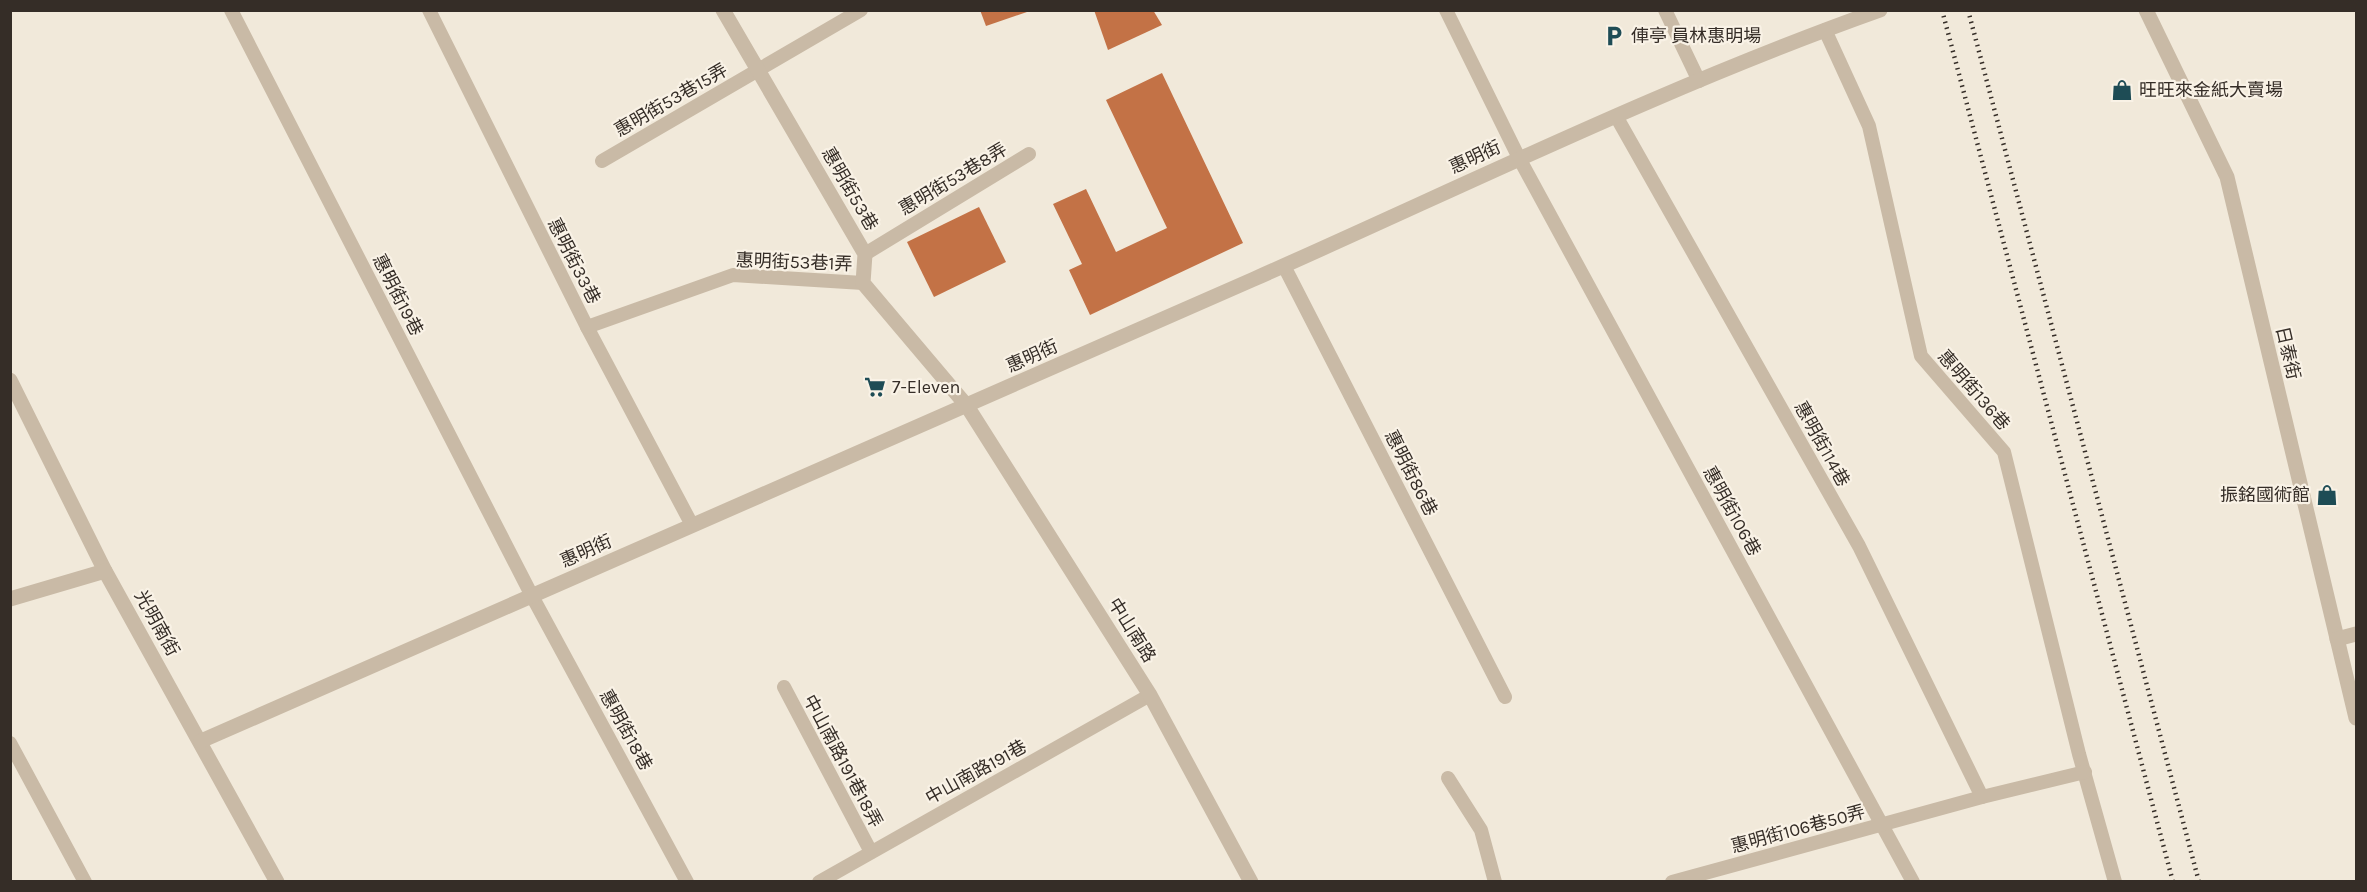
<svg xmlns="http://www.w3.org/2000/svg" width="2367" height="892" font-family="Karla,'Noto Sans TC',sans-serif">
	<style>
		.building { fill: #c37246 }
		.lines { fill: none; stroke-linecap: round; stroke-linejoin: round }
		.lane { stroke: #c9baa6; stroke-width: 14 }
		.street { stroke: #c9baa6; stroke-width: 15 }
		.rail { stroke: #352d27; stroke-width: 4.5; stroke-dasharray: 1.5 4.5; stroke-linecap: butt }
		.labels { text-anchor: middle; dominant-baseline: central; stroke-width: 4.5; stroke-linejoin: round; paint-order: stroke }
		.poi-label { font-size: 18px; fill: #352d27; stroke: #f9f2e6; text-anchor: start }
		.street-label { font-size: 18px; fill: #352d27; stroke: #f9f2e6 }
	</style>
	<rect width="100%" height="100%" fill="#f1e9da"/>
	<g class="building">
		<path d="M980,10H1026L1027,12L986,26Z"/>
		<path d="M1094,10H1153L1162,25L1108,50Z"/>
		<path d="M1162,73L1243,243L1090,315L1069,270L1082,264L1053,204L1086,189L1116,252L1167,228L1106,100Z"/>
		<path d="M979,207L1006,262L934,297L907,242Z"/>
	</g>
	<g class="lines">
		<g class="lane">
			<path d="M231,10L532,596L687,882"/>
			<path d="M429,10L587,327L692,525"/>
			<path d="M1446,10L1519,158L1913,882"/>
			<path d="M1665,10L1699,81"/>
			<path d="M1825,30L1869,126L1921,356L2004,452L2079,754L2115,882"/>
			<path d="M1616,116L1859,546L1982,797"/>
			<path d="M602,161L861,10"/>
			<path d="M865,254L1029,154"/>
			<path d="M1284,266L1505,697"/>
			<path d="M587,327L733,275L863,283"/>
			<path d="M784,687L871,852"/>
			<path d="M10,743L85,882"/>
			<path d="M1448,778L1481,830L1495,882"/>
			<path d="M819,882L1150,695"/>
			<path d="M1672,882L1982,797L2085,772"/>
		</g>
		<g class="street">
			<path d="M723,10L865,254L863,283L967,406L1150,695L1251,882"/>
			<path d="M2146,10L2227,177L2356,718"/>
			<path d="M10,380L105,571L277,882"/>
			<path d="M10,599L105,571"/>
			<path d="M2337,639L2356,634"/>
			<path d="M201,741C552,588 903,434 1254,279C1462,187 1666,86 1880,10"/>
		</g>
		<g class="rail">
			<path d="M1942,10L2173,882"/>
			<path d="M1968,10L2199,882"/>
		</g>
	</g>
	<defs>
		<symbol id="parking-bare" viewBox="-9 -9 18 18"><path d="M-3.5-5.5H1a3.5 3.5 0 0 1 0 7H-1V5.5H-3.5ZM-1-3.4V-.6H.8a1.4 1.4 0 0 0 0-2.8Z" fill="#1e4c55" stroke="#f9f2e6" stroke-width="2.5" paint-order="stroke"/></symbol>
		<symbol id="shop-bare" viewBox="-9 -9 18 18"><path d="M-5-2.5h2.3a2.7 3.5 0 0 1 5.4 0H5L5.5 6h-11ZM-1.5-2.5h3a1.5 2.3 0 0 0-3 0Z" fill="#1e4c55" stroke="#f9f2e6" stroke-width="2.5" paint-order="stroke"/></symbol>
		<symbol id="supermarket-bare" viewBox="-9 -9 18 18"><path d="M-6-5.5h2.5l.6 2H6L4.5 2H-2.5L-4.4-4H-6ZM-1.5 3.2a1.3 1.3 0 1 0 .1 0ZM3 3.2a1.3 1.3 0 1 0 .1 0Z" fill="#1e4c55" stroke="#f9f2e6" stroke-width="2.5" paint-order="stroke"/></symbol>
	</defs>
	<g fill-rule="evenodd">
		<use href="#parking-bare" x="1599" y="21" width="30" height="30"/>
		<use href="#shop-bare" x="2107" y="75" width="30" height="30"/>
		<use href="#supermarket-bare" x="860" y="372" width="30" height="30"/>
		<use href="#shop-bare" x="2312" y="480" width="30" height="30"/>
	</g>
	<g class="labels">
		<g class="poi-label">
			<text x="1631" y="36">俥亭 員林惠明場</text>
			<text x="2139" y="90">旺旺來金紙大賣場</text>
			<text x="892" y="387">7-Eleven</text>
			<text x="2310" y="495" text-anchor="end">振銘國術館</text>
		</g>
		<g class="street-label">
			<text transform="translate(671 100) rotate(-30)">惠明街53巷15弄</text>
			<text transform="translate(1475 157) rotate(-25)">惠明街</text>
			<text transform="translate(953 179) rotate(-31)">惠明街53巷8弄</text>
			<text transform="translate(850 189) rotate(60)">惠明街53巷</text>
			<text transform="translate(574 261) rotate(63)">惠明街33巷</text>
			<text transform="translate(794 262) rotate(2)">惠明街53巷1弄</text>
			<text transform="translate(398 295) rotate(63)">惠明街19巷</text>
			<text transform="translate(2288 353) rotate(77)">日泰街</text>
			<text transform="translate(1032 356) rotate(-24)">惠明街</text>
			<text transform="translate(1974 390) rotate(49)">惠明街136巷</text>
			<text transform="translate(1822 444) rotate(61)">惠明街114巷</text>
			<text transform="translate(1411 473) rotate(63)">惠明街86巷</text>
			<text transform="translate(1732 511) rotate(61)">惠明街106巷</text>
			<text transform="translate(586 551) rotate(-24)">惠明街</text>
			<text transform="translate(157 623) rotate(61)">光明南街</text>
			<text transform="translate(1132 630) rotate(58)">中山南路</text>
			<text transform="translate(626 730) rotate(61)">惠明街18巷</text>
			<text transform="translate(843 761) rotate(62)">中山南路191巷18弄</text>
			<text transform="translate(976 772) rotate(-29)">中山南路191巷</text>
			<text transform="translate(1798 829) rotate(-15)">惠明街106巷50弄</text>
		</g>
	</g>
	<rect width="2367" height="892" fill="none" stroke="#352d27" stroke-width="24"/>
</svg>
